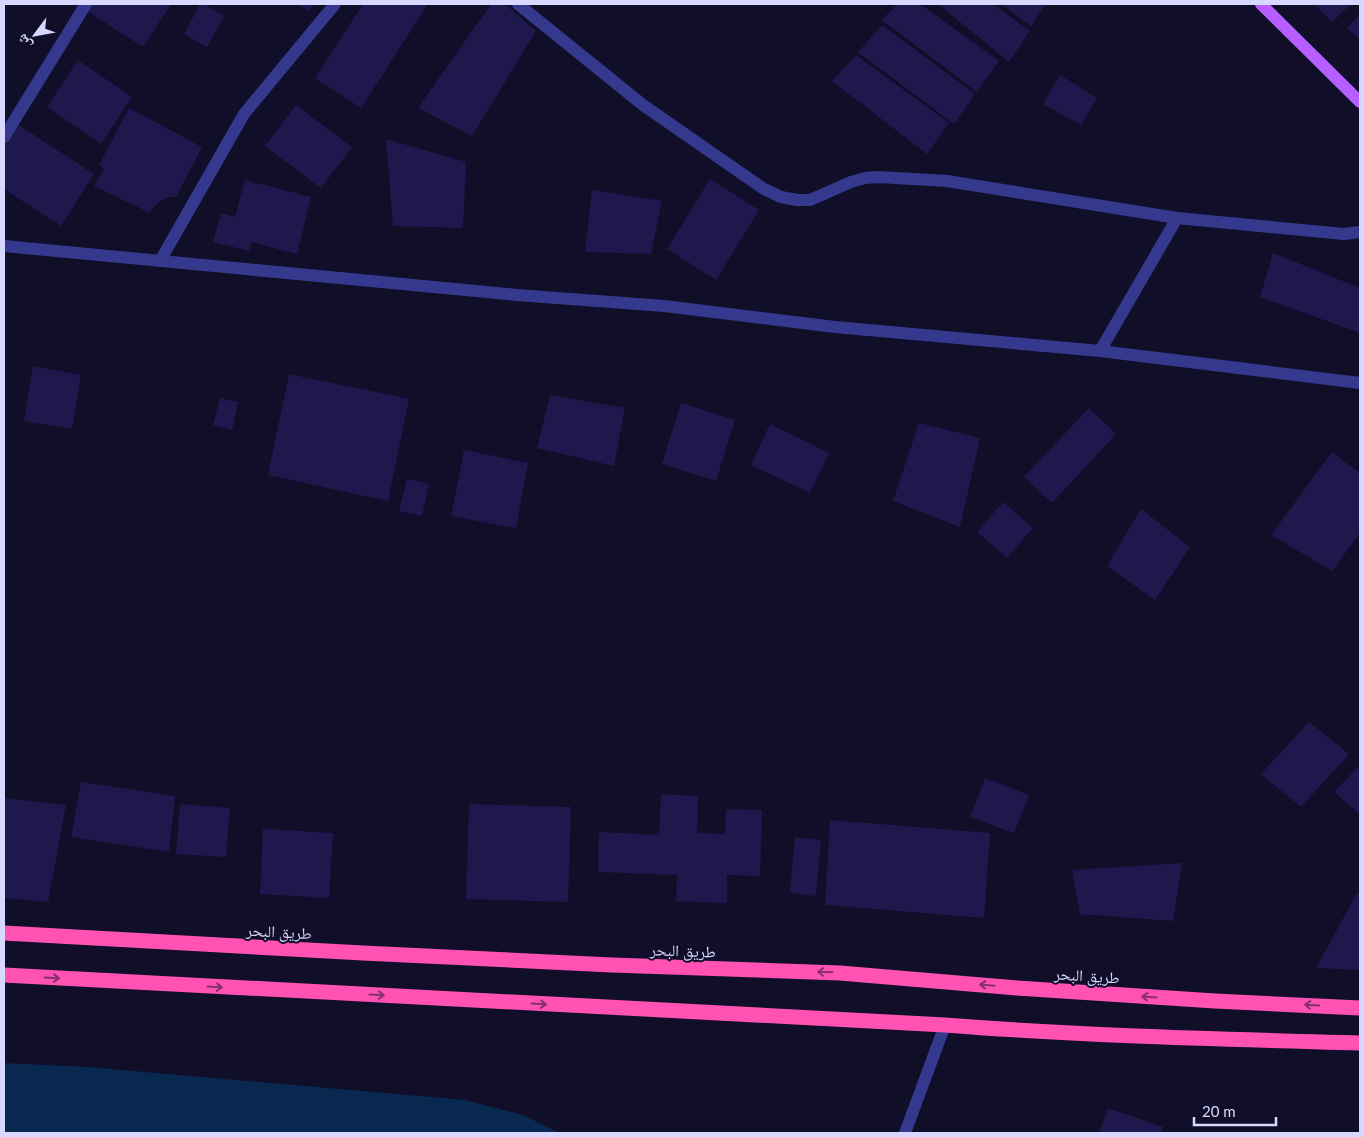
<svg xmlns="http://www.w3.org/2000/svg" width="1364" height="1137" font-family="Lato,'Noto Naskh Arabic',sans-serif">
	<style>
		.water { fill: #08284f }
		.building { fill: #1f184c }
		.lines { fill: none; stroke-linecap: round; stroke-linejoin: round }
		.minor { stroke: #35398d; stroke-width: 12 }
		.major { stroke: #b65eff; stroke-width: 12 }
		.highway { stroke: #ff52b3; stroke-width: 15 }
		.oneway { stroke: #88306e }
		.labels { text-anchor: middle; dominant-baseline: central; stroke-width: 4; stroke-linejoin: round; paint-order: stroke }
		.street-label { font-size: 16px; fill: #d8d7ff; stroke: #110e2a }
	</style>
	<rect width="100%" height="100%" fill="#110e2a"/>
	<path class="water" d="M4,1063L88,1067L465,1100L523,1115L559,1133H4Z"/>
	<g class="building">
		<path d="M91,4H171L143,47L87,11Z"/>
		<path d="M200,4H203L224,16L207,47L184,34Z"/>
		<path d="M297,4H314L308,11Z"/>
		<path d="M363,4H428L361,108L315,78Z"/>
		<path d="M491,4H505L536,31L472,136L418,108Z"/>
		<path d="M897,4H920L999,61L977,92L882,20Z"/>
		<path d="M938,4H993L1030,31L1009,62Z"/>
		<path d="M1001,4H1046L1031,26Z"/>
		<path d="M1314,4H1351L1332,22Z"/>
		<path d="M1360,14V40L1347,28Z"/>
		<path d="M882,25L975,94L954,124L858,52Z"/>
		<path d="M856,55L949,123L927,154L832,81Z"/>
		<path d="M78,60L132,97L101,144L47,107Z"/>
		<path d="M1060,75L1097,98L1081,125L1043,104Z"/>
		<path d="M296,105L352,147L321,188L265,146Z"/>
		<path d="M129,108L202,147L176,197H168L160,201L154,207L150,213L94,186L104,168L99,165Z"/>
		<path d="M17,124L94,174L61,226L4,189V145Z"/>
		<path d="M386,139L466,162L463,228L393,226Z"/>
		<path d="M710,179L759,210L716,280L667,249Z"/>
		<path d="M245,180L311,197L297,254L251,242L249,251L213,242L221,213L235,217Z"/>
		<path d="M592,190L662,201L651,254L585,252Z"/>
		<path d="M1273,253L1360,288V333L1260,297Z"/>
		<path d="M33,366L81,375L72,429L24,421Z"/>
		<path d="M289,374L409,399L388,501L268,475Z"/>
		<path d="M550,395L625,408L614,466L537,448Z"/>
		<path d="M220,398L238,402L232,430L213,425Z"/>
		<path d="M681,403L735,420L716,481L662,464Z"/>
		<path d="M1089,408L1116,434L1052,503L1024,477Z"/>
		<path d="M919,423L980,438L960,527L893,501Z"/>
		<path d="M770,424L829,453L810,493L751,465Z"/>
		<path d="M464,450L528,463L516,528L451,516Z"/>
		<path d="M1332,452L1360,473V533L1332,571L1271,535Z"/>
		<path d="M407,479L429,484L422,516L399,511Z"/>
		<path d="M1003,502L1033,528L1007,558L977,532Z"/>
		<path d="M1141,509L1190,547L1155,600L1107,566Z"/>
		<path d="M1309,722L1349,754L1301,807L1261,774Z"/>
		<path d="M1360,765V814L1334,792Z"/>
		<path d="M985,778L1029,795L1014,833L970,817Z"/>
		<path d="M81,782L175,796L169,852L71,837Z"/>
		<path d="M661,794L698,796L697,833L725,834L726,809L762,810L760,876L727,875V903L676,901L677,875L598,872L599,832L659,835Z"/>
		<path d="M4,798L66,805L48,902L4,898Z"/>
		<path d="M180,804L230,808L226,857L176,854Z"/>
		<path d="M469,804L571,807L568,902L466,899Z"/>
		<path d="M830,820L990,833L984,918L825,905Z"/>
		<path d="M263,829L333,833L329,898L260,894Z"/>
		<path d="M795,837L821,840L816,896L790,893Z"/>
		<path d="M1182,863L1173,921L1080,914L1072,870Z"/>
		<path d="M1357,893L1360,895V970L1316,968Z"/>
		<path d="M1108,1108L1163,1127L1160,1133H1099Z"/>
	</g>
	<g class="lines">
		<g class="minor">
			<path d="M518,4L643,105L764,189L781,197L797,200H810L851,182L865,178L878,177L947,181L1177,218L1344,234L1360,232"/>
			<path d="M4,137L86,4"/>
			<path d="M4,246L517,295L664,306L835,327L1100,351L1360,383"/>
			<path d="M160,261L244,114L335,4"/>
			<path d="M1100,351L1177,218"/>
			<path d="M905,1133L945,1025"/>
		</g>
		<path class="major" d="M1261,4L1360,102"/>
		<g class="highway">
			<path d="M4,933L363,953L612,965L840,973L1017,988L1215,1001L1360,1008"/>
			<path d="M4,975L945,1025C1084,1036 1222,1039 1360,1043"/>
		</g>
	</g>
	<defs><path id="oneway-shaft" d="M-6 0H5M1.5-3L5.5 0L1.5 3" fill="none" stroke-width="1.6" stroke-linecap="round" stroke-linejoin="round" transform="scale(1.25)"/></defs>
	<g class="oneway">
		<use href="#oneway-shaft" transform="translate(825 972) rotate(-178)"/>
		<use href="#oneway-shaft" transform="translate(52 978) rotate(3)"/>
		<use href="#oneway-shaft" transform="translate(987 985) rotate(-175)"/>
		<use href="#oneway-shaft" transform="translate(215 987) rotate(3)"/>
		<use href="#oneway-shaft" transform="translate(377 995) rotate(3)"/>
		<use href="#oneway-shaft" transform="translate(1149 997) rotate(-176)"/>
		<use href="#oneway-shaft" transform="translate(539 1004) rotate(3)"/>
		<use href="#oneway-shaft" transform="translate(1312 1005) rotate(-177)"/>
	</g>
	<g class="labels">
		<g class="street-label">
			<text transform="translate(279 931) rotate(3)">طريق البحر</text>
			<text transform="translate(683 950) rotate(2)">طريق البحر</text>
			<text transform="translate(1087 975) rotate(4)">طريق البحر</text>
		</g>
	</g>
	<rect width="1364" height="1137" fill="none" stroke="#d8d7ff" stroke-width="10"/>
	<g transform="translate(35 35) rotate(238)" stroke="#110e2a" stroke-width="4" paint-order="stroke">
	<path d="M0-4L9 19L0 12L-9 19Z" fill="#d8d7ff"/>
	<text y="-8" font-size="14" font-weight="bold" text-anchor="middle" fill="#d8d7ff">ش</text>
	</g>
	<path d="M1194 1117v8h82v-8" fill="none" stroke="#d8d7ff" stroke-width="2.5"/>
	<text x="1202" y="1117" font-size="15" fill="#d8d7ff" stroke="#110e2a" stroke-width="4" paint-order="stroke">20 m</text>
</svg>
